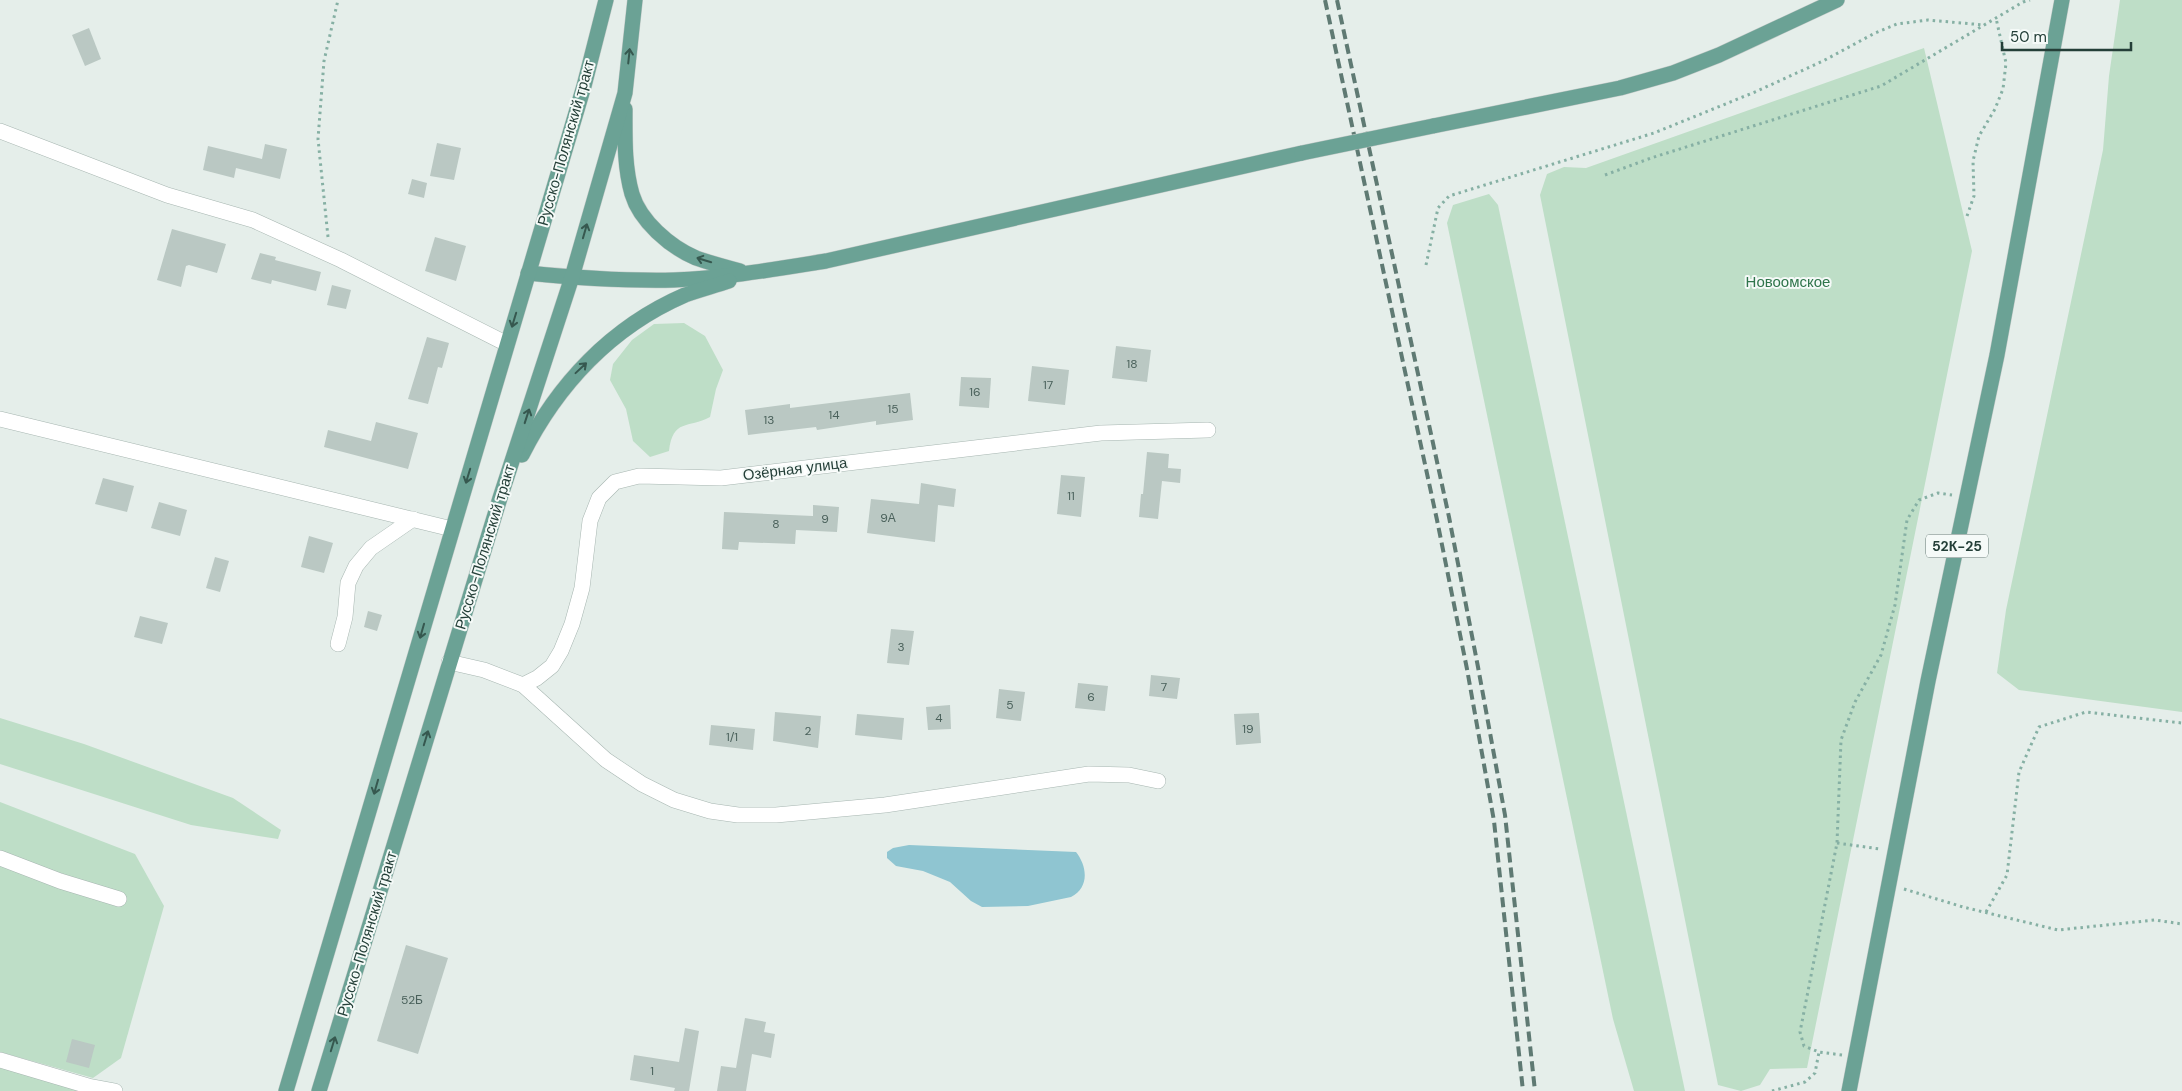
<svg xmlns="http://www.w3.org/2000/svg" width="2182" height="1091" font-family="'DM Sans',sans-serif">
	<style>
		.green { fill: #bedec7 }
		.water { fill: #8fc5d1 }
		.building { fill: #bac8c3 }
		.lines { fill: none; stroke-linecap: round; stroke-linejoin: round }
		.minor-casing { stroke: #a7b6b1; stroke-width: 16 }
		.major-casing { stroke: #c2c9c7; stroke-width: 16 }
		.path { stroke: #86b0a4; stroke-width: 3; stroke-dasharray: 2.5 4; stroke-linecap: butt }
		.minor { stroke: #fff; stroke-width: 15 }
		.major { stroke: #6ba295; stroke-width: 15 }
		.rail { stroke: #5f7a73; stroke-width: 4; stroke-dasharray: 10 5; stroke-linecap: butt }
		.major-bridge-casing { stroke: #c2c9c7; stroke-width: 16; stroke-linecap: butt }
		.major-bridge { stroke: #6ba295; stroke-width: 15 }
		.oneway { stroke: #36584f }
		.labels { text-anchor: middle; dominant-baseline: central; stroke-width: 4; stroke-linejoin: round; paint-order: stroke }
		.number-label { font-size: 12px; fill: #4a615b }
		.shield { fill: #f5faf8; stroke: #637772; stroke-width: 1 }
		.shield-label { font-size: 14px; font-weight: bold; fill: #243f38 }
		.street-label { font-size: 15px; fill: #243f38; stroke: #f5faf8 }
		.park-label { font-size: 15px; fill: #2f754b; stroke: #f5faf8 }
	</style>
	<rect width="100%" height="100%" fill="#e5eeea"/>
	<g class="green">
		<path d="M2120,0H2182V712L2019,690L1997,673L2006,610L2103,150L2109,76Z"/>
		<path d="M1924,48L1972,251L1807,1068L1770,1069L1760,1085L1741,1091L1718,1085L1540,195L1547,174L1564,167L1586,168Z"/>
		<path d="M1489,194L1498,205L1685,1091H1634L1613,1019L1447,223L1453,205Z"/>
		<path d="M684,323L705,336L723,370L716,389L710,417C688,429 673,418 669,451L650,457L633,441L626,409L610,380L613,364L632,340L654,324Z"/>
		<path d="M0,718L84,744L233,798L281,830L278,839L191,825L0,764Z"/>
		<path d="M0,802L135,854L164,906L121,1058L93,1078L0,1052Z"/>
		<path d="M0,1067L80,1091H0Z"/>
	</g>
	<path class="water" d="M909,845L1076,852C1087,866 1090,887 1071,897L1028,906L982,907L971,901L950,882L923,871L896,866L887,858V852L893,848Z"/>
	<g class="building">
		<path d="M89,28L101,59L85,66L72,35Z"/>
		<path d="M437,143L461,148L454,180L430,176Z"/>
		<path d="M265,144L287,149L280,179L236,168L234,178L203,170L208,146L262,159Z"/>
		<path d="M412,179L427,183L424,198L408,194Z"/>
		<path d="M172,229L226,244L217,273L189,265L186,266L181,287L157,280Z"/>
		<path d="M435,237L466,246L456,281L425,271Z"/>
		<path d="M260,253L276,257L275,260L321,272L316,291L272,280L271,284L251,279Z"/>
		<path d="M332,285L351,290L346,309L327,305Z"/>
		<path d="M427,337L449,343L442,368L438,367L428,404L408,399Z"/>
		<path d="M1116,346L1151,350L1147,382L1112,378Z"/>
		<path d="M1032,366L1069,370L1065,405L1028,401Z"/>
		<path d="M961,377L991,378L989,408L959,406Z"/>
		<path d="M910,393L913,420L876,425V421L817,430L816,427L748,435L745,410L790,404V408Z"/>
		<path d="M376,422L418,433L408,469L324,447L328,430L371,441Z"/>
		<path d="M1147,452L1169,454L1168,468L1181,469L1180,483L1162,481L1158,519L1139,517L1141,494H1143Z"/>
		<path d="M1061,475L1085,477L1081,517L1057,514Z"/>
		<path d="M103,478L134,486L127,512L95,504Z"/>
		<path d="M921,483L956,489L954,507L938,505L935,542L867,533L871,499L919,504Z"/>
		<path d="M159,502L187,510L180,536L151,528Z"/>
		<path d="M813,505L839,507L837,532L796,530L795,544L739,542L738,550L722,549L724,512L813,516Z"/>
		<path d="M309,536L333,543L324,573L301,567Z"/>
		<path d="M215,557L229,561L220,592L206,588Z"/>
		<path d="M368,611L382,615L377,631L364,627Z"/>
		<path d="M140,616L168,623L162,644L134,637Z"/>
		<path d="M891,629L914,631L909,665L887,663Z"/>
		<path d="M1151,675L1180,678L1177,699L1149,696Z"/>
		<path d="M1078,683L1108,686L1105,711L1075,708Z"/>
		<path d="M999,689L1025,692L1021,721L996,718Z"/>
		<path d="M950,705L951,729L928,730L926,707Z"/>
		<path d="M775,712L821,716L818,748L773,741Z"/>
		<path d="M1259,713L1261,743L1236,745L1234,714Z"/>
		<path d="M857,714L904,718L902,740L855,735Z"/>
		<path d="M711,725L755,729L753,750L709,745Z"/>
		<path d="M406,945L448,958L418,1054L377,1041Z"/>
		<path d="M745,1018L766,1022L764,1032L775,1034L771,1058L752,1054L746,1091H717L721,1066L736,1068Z"/>
		<path d="M685,1028L699,1031L689,1091H674L675,1088L630,1080L634,1055L679,1062Z"/>
		<path d="M72,1039L95,1045L89,1068L66,1062Z"/>
	</g>
	<g class="lines">
		<defs>
			<g id="minor">
				<path d="M0,131L167,195L253,220L341,260L507,344"/>
				<path d="M0,419L452,529"/>
				<path d="M338,644L345,617L348,583L356,566L371,548L413,519"/>
				<path d="M449,662L484,670L523,685L606,760L642,784L674,800L710,811L738,815H776L885,805L1089,774L1129,775L1158,781"/>
				<path d="M523,685L537,678L552,666L561,651L572,624L582,588L590,521L599,498L615,482L639,476L721,478L1101,433L1208,430"/>
				<path d="M0,858L60,881L119,899"/>
				<path d="M0,1060L88,1086L115,1091"/>
			</g>
			<g id="major">
				<path d="M625,109C625,137 624,166 632,194C640,221 670,247 696,258C710,263 725,267 740,271"/>
				<path d="M1433,126L1620,88L1673,73L1719,55L1837,0"/>
				<path d="M528,273C577,278 625,281 674,280C725,278 776,269 826,261L1302,153"/>
				<path d="M522,455C557,385 611,327 685,295C699,290 714,286 729,281"/>
				<path d="M286,1091L584,86L606,0"/>
				<path d="M319,1091L500,498L572,277L625,93L635,0"/>
				<path d="M1849,1091L1928,681L1997,355L2062,0"/>
			</g>
		</defs>
		<use href="#minor" class="minor-casing"/>
		<use href="#major" class="major-casing"/>
		<g class="path">
			<path d="M1605,175L1651,158L1881,86L2023,2L2030,0"/>
			<path d="M1967,216L1974,196L1973,161L1979,136L1995,109L2003,89L2006,63L1996,18"/>
			<path d="M328,237L318,139L324,61L338,0"/>
			<path d="M1426,265L1438,208L1449,196L1654,133L1755,92L1823,61L1875,33L1897,24L1928,20L1984,25"/>
			<path d="M1837,843L1880,849"/>
			<path d="M1904,889L1963,907L2058,930L2155,920L2182,924"/>
			<path d="M1986,912L2007,875L2019,772L2039,727L2086,712L2182,723"/>
			<path d="M1842,1055L1819,1052L1804,1046L1800,1032L1837,843L1841,740L1855,702L1881,655L1895,605L1907,520L1919,500L1938,493L1952,495"/>
			<path d="M1772,1091L1805,1082L1815,1073L1819,1052"/>
		</g>
		<use href="#minor" class="minor"/>
		<use href="#major" class="major"/>
		<g class="rail">
			<path d="M1325,0L1437,520L1467,669L1494,821L1523,1091"/>
			<path d="M1337,0L1449,517L1478,667L1505,815L1535,1091"/>
		</g>
		<defs>
			<path id="major-bridge" d="M1302,153L1433,126"/>
		</defs>
		<use href="#major-bridge" class="major-bridge-casing"/>
		<use href="#major-bridge" class="major-bridge"/>
	</g>
	<defs><path id="oneway-shaft" d="M-6 0H5M1.5-3L5.5 0L1.5 3" fill="none" stroke-width="1.6" stroke-linecap="round" stroke-linejoin="round" transform="scale(1.25)"/></defs>
	<g class="oneway">
		<use href="#oneway-shaft" transform="translate(629 56) rotate(-84)"/>
		<use href="#oneway-shaft" transform="translate(585 231) rotate(-74)"/>
		<use href="#oneway-shaft" transform="translate(704 260) rotate(-163)"/>
		<use href="#oneway-shaft" transform="translate(514 320) rotate(107)"/>
		<use href="#oneway-shaft" transform="translate(581 368) rotate(-43)"/>
		<use href="#oneway-shaft" transform="translate(527 416) rotate(-72)"/>
		<use href="#oneway-shaft" transform="translate(468 476) rotate(107)"/>
		<use href="#oneway-shaft" transform="translate(422 631) rotate(106)"/>
		<use href="#oneway-shaft" transform="translate(426 738) rotate(-73)"/>
		<use href="#oneway-shaft" transform="translate(376 787) rotate(106)"/>
		<use href="#oneway-shaft" transform="translate(333 1044) rotate(-73)"/>
	</g>
	<g class="labels">
		<g class="number-label">
			<text x="1132" y="364">18</text>
			<text x="1048" y="385">17</text>
			<text x="975" y="392">16</text>
			<text x="893" y="409">15</text>
			<text x="834" y="415">14</text>
			<text x="769" y="420">13</text>
			<text x="1071" y="496">11</text>
			<text x="888" y="518">9А</text>
			<text x="825" y="519">9</text>
			<text x="776" y="524">8</text>
			<text x="901" y="647">3</text>
			<text x="1164" y="687">7</text>
			<text x="1091" y="697">6</text>
			<text x="1010" y="705">5</text>
			<text x="939" y="718">4</text>
			<text x="1248" y="729">19</text>
			<text x="808" y="731">2</text>
			<text x="732" y="737">1/1</text>
			<text x="412" y="1000">52Б</text>
			<text x="652" y="1071">1</text>
		</g>
		<rect class="shield" x="1926" y="534.5" width="62" height="23" rx="4"/>
		<g class="shield-label">
			<text x="1957" y="546">52К-25</text>
		</g>
		<g class="street-label">
			<text transform="translate(566 143) rotate(-74)">Русско-Полянский тракт</text>
			<text transform="translate(795 469) rotate(-7)">Озёрная улица</text>
			<text transform="translate(485 547) rotate(-73)">Русско-Полянский тракт</text>
			<text transform="translate(367 934) rotate(-73)">Русско-Полянский тракт</text>
		</g>
		<g class="park-label">
			<text x="1788" y="282">Новоомское</text>
		</g>
	</g>
	<path d="M2002 42v8h129v-8" fill="none" stroke="#243f38" stroke-width="2.5"/>
	<text x="2010" y="42" font-size="15" fill="#243f38" stroke="#f5faf8" stroke-width="4" paint-order="stroke">50 m</text>
</svg>
